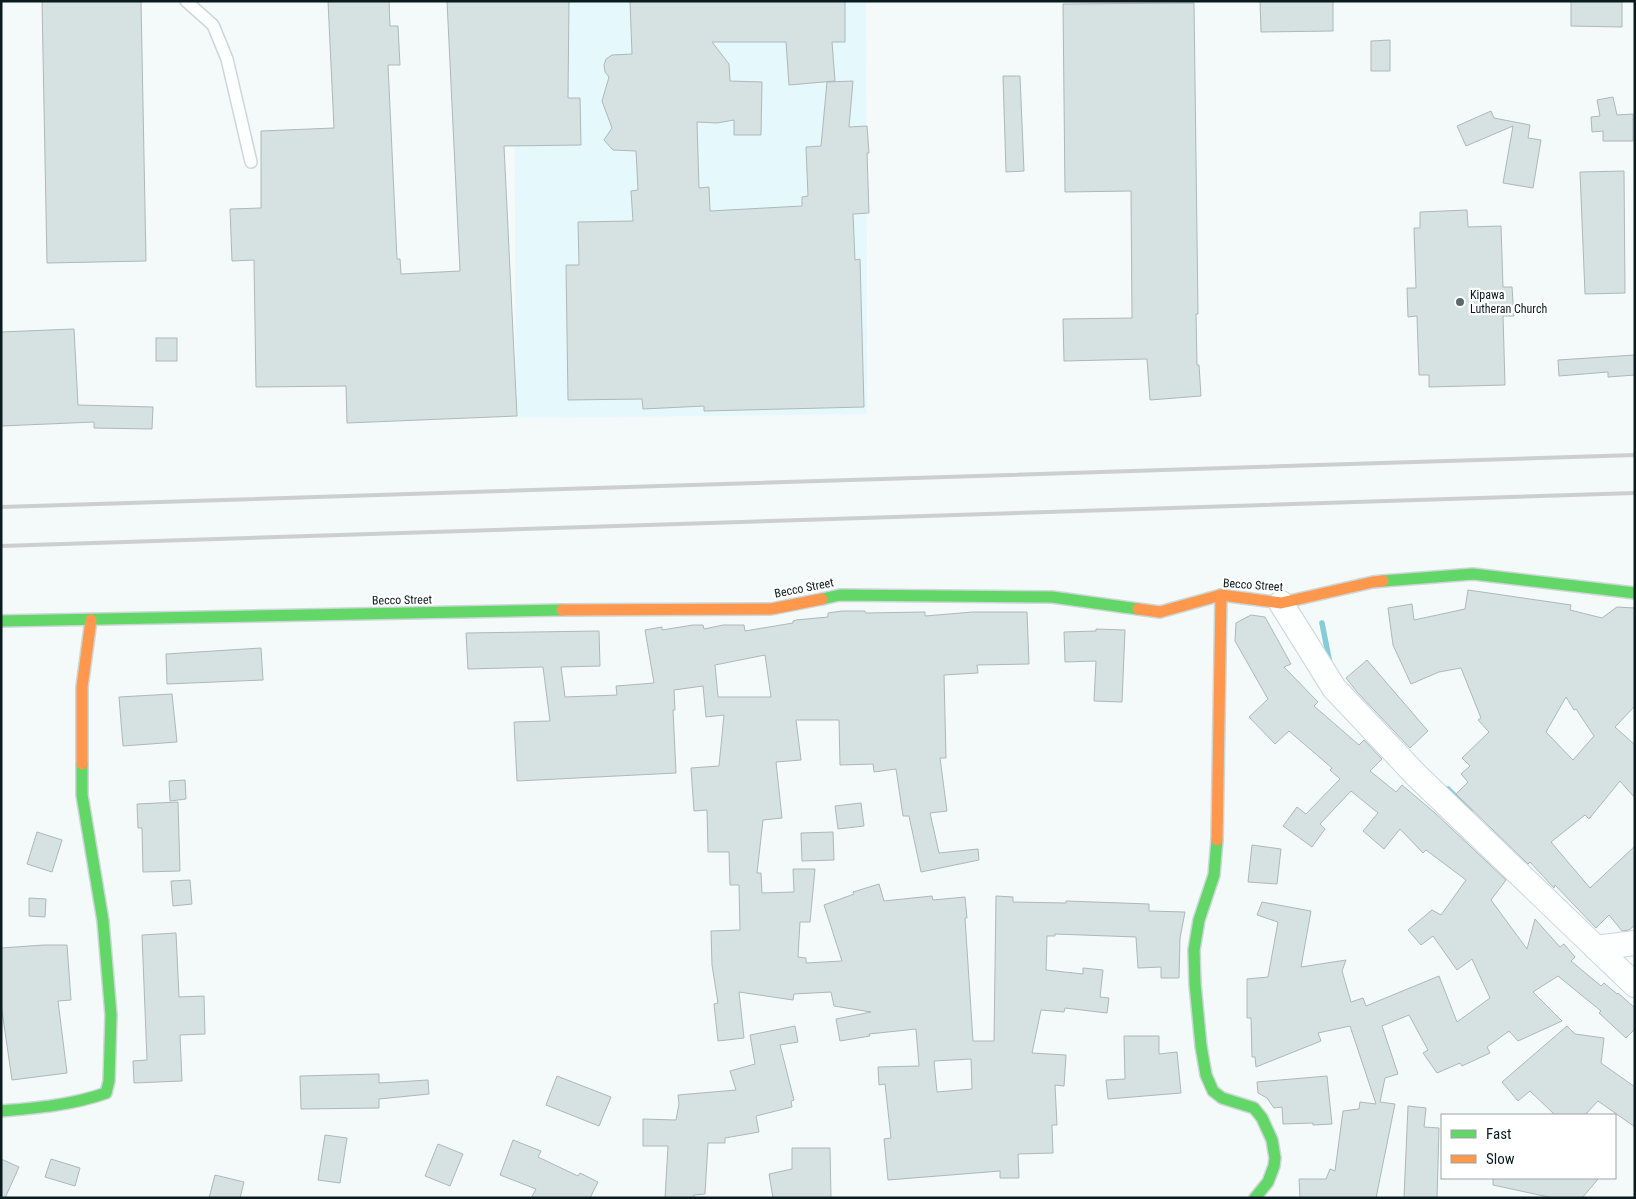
<svg xmlns="http://www.w3.org/2000/svg" width="1636" height="1199" font-family="'Roboto Condensed',sans-serif">
	<style>
		.built { fill: #e5f8fc }
		.lines { fill: none; stroke-linecap: round; stroke-linejoin: round }
		.stream { stroke: #85cbd8; stroke-width: 5.5 }
		.building { fill: #d6e1e2; stroke: #aeb8b9; fill-rule: evenodd }
		.lane-casing { stroke: #ccd7d8; stroke-width: 14 }
		.street-casing { stroke: #ccd7d8; stroke-width: 26 }
		.fast-casing { stroke: #ccd7d8; stroke-width: 14 }
		.slow-casing { stroke: #ccd7d8; stroke-width: 14 }
		.lane { stroke: #fdfefe; stroke-width: 11 }
		.street { stroke: #fdfefe; stroke-width: 24 }
		.fast { stroke: #63d668; stroke-width: 11 }
		.slow { stroke: #ff974d; stroke-width: 11 }
		.rail { stroke: #cccecf; stroke-width: 4 }
		.poi-dot { fill: #5c696b; stroke: #fff; stroke-width: 2 }
		.labels { text-anchor: middle; dominant-baseline: central; stroke-width: 4.5; stroke-linejoin: round; paint-order: stroke }
		.poi-label { font-size: 12px; fill: #0a1b1e; stroke: #fff; text-anchor: start }
		.street-label { font-size: 12px; fill: #0a1b1e; stroke: #fff }
	</style>
	<rect width="100%" height="100%" fill="#f4f9fa"/>
	<path class="built" d="M514,1H866L867,414L516,418Z"/>
	<g class="lines">
		<g class="stream">
			<path d="M1322,623L1330,664"/>
			<path d="M1448,789L1470,811"/>
		</g>
	</g>
	<g class="building">
		<path d="M42,1H141L146,261L47,263Z"/>
		<path d="M328,1H389L390,26H398L400,65H388L397,259H400L401,274L460,271L447,1H569L568,98H580L581,145L504,146L517,416L347,423L346,386L256,387L254,260L232,261L230,209L261,208V131L334,128Z"/>
		<path d="M630,1H845V42H832L835,81L789,85L786,42H712L729,64L730,81L762,82L761,135H734V120L717,123L697,122L699,188L709,187L710,211L802,206V197L808,196L806,147L821,146L827,82L853,81L849,127L867,126L869,153H867L869,213L853,214L855,260L860,259L864,407L704,411V406L643,409L642,399L568,400L566,265H579L578,222L633,221L631,191L638,190L636,151L613,150L604,140L612,128L602,101L609,77L605,72L604,65L606,59L612,55L632,54Z"/>
		<path d="M1260,1H1333V31L1261,32Z"/>
		<path d="M1571,1H1622V27L1571,26Z"/>
		<path d="M1194,3L1198,314H1196L1197,365H1199L1201,396L1150,400L1147,359L1064,361L1063,319L1132,318L1131,191L1065,192L1063,4Z"/>
		<path d="M1390,40V71H1371V41Z"/>
		<path d="M1003,76H1020L1024,171L1006,172Z"/>
		<path d="M1613,97L1617,115L1633,114V141H1603V131L1592,132L1591,117L1600,116L1597,100Z"/>
		<path d="M1491,111L1494,118L1530,125L1528,138L1541,140L1533,188L1503,183L1513,126L1466,146L1457,126Z"/>
		<path d="M1624,171L1625,293L1585,294L1580,172Z"/>
		<path d="M1467,210L1468,227L1501,226L1503,287H1512L1514,316H1503L1505,385L1429,387V375H1419L1417,316L1408,317L1407,288H1416L1414,228H1420V212Z"/>
		<path d="M74,329L78,405L153,407L152,429L94,428V422L1,426V332Z"/>
		<rect x="156" y="338" width="21" height="23"/>
		<path d="M1635,355V375L1608,377V372L1559,376L1558,360Z"/>
		<path d="M1468,590L1571,605L1570,610L1602,618L1617,607L1635,608V706L1615,727L1635,745V798L1620,781L1589,819L1585,815L1551,842L1590,888L1635,846V925L1629,930L1622,931L1609,915L1596,928L1555,885L1554,888L1530,862L1528,864L1456,794L1468,782L1461,774L1470,766L1462,758L1489,732L1478,720L1481,718L1461,668L1439,672L1411,684L1393,645L1388,608L1412,604L1414,620L1465,609ZM1566,697L1574,710L1576,709L1594,736L1573,760L1546,732Z"/>
		<path d="M842,611H865L866,613L925,612V616L973,612H1027L1029,664L977,665L978,673L944,675L946,758H940L947,811L930,813L939,853L978,849L979,860L921,872L909,816H903L896,769L874,772L873,764L840,765L839,720H796L801,760L776,762L782,818L763,820L757,873H761L762,893L794,892L793,869H815L810,922H800L798,957L806,958V963L842,961L824,905L854,894L853,892L879,884L884,901L932,896L933,900L965,897L967,918H965L973,1041H994L996,896L1013,897V902L1066,903V901L1149,904V911L1185,912L1180,938L1179,978H1161V967L1138,968L1136,937L1055,934V936H1047L1046,970L1083,974V968L1103,970L1100,997L1109,998L1107,1013L1065,1008L1064,1012L1041,1010L1032,1053L1066,1055L1064,1086L1055,1085L1057,1125H1052L1053,1153L1018,1154L1019,1178H1000V1171L888,1180L884,1139L891,1138L885,1084L879,1085L878,1067L919,1066L916,1029L869,1034L870,1036L840,1041L836,1019L871,1012L834,1006L831,992L794,994L793,1000L739,992L744,1038L718,1041L714,1004L718,1003L712,965L711,931L740,930L739,885H730L729,852H708L707,810L694,811L691,768L719,766L724,715L706,717L703,686L674,690L675,710H673L676,773L517,781L514,722L550,721L543,667L468,669L466,633L599,631L600,666L561,667L565,697L617,695L616,686L654,683L645,630L662,627V630L693,625H703L704,629L723,625H744L745,631L793,623V621L796,620L828,617V613ZM765,655L771,697H718L715,665ZM971,1059L972,1089L937,1092L934,1061Z"/>
		<path d="M1251,615L1265,617L1291,664L1284,667L1318,702L1314,706L1359,745L1364,740L1382,759L1370,771L1396,792L1402,785L1435,813L1506,880L1491,900L1527,949L1535,919L1560,947L1564,944L1575,957L1571,961L1601,986L1604,983L1617,994L1618,993L1635,1008V1029L1626,1038L1599,1013L1601,1011L1558,976L1533,992L1562,1021L1518,1041L1509,1031L1487,1047L1490,1053L1462,1066L1460,1063L1437,1073L1423,1053L1428,1050L1409,1015L1382,1026L1398,1074L1385,1078L1380,1102L1395,1104L1376,1198H1300L1299,1179H1326L1330,1169L1335,1171L1343,1111L1359,1109L1360,1102L1376,1104L1350,1026L1318,1033L1321,1041L1256,1067L1255,1057H1252L1251,1018H1247V979L1268,977L1278,922L1257,915L1262,902L1311,911L1301,967L1346,960L1342,971L1351,1002L1363,998L1366,1006L1439,976L1457,1022L1490,998L1472,959L1457,970L1433,936L1421,945L1408,930L1432,910L1441,915L1466,880L1426,850L1423,853L1400,829L1384,849L1363,831L1378,813L1351,791L1320,824L1325,829L1312,847L1283,826L1297,807L1306,814L1340,779L1330,770L1332,768L1289,731L1275,744L1249,717L1268,699L1235,641L1236,623Z"/>
		<path d="M1096,629L1125,630L1122,702L1094,701L1096,661L1065,662L1064,632L1096,631Z"/>
		<path d="M261,648L263,680L167,684L166,654Z"/>
		<path d="M1367,660L1428,731L1410,748L1357,692L1346,678Z"/>
		<path d="M172,694L177,742L123,746L119,697Z"/>
		<path d="M185,780L186,799L170,801L169,781Z"/>
		<path d="M178,802L180,871L143,872L142,828H138L137,804Z"/>
		<path d="M861,803L864,826L838,829L835,806Z"/>
		<path d="M37,832L62,840L52,872L27,864Z"/>
		<path d="M833,832L834,860L802,861L801,833Z"/>
		<path d="M1252,845L1281,849L1277,884L1248,882Z"/>
		<path d="M190,880L192,904L173,906L171,881Z"/>
		<path d="M29,898L46,899L45,917L29,916Z"/>
		<path d="M176,933L179,997L204,996L205,1034L180,1035L182,1081L134,1083L133,1061L147,1060L142,935Z"/>
		<path d="M44,945H67L71,1000L58,1001L67,1073L12,1080L1,1004V948Z"/>
		<path d="M795,1026L798,1042L780,1045L794,1100L791,1101L792,1107L756,1116L759,1132L725,1138V1143H708L705,1194L694,1195V1198H665L668,1146H643V1119L676,1120L679,1104L678,1095L736,1090L730,1071L755,1064L750,1035Z"/>
		<path d="M1567,1026L1575,1034L1604,1038L1601,1063L1635,1087V1127L1598,1101L1585,1115H1555L1530,1091L1518,1101L1502,1082Z"/>
		<path d="M1124,1036H1159V1054L1177,1052L1181,1093L1108,1099L1106,1080L1125,1079Z"/>
		<path d="M379,1074V1083L428,1080L429,1094L379,1099V1108L301,1109L300,1076Z"/>
		<path d="M557,1076L611,1097L599,1126L546,1105Z"/>
		<path d="M1327,1076L1332,1124L1313,1125V1123L1283,1124L1282,1107L1274,1108L1267,1098L1258,1093L1257,1082Z"/>
		<path d="M1408,1106L1426,1108L1424,1127L1439,1128L1437,1198H1404Z"/>
		<path d="M325,1135L347,1138L340,1183L318,1180Z"/>
		<path d="M513,1140L541,1151L538,1157L578,1176L580,1173L598,1182L590,1198H531L536,1189L500,1175Z"/>
		<path d="M438,1144L463,1154L450,1186L425,1176Z"/>
		<path d="M792,1148H830L831,1198H773L769,1174L792,1169Z"/>
		<path d="M1,1159L19,1167L5,1198H1Z"/>
		<path d="M51,1159L80,1168L75,1186L45,1177Z"/>
		<path d="M215,1175L244,1182L240,1198H209Z"/>
		<path d="M1493,1178H1599L1582,1198H1553L1493,1185Z"/>
	</g>
	<g class="lines">
		<defs>
			<path id="lane" d="M186,1L213,25L227,59L251,162"/>
			<g id="street">
				<path d="M1281,603L1334,688L1417,776L1635,985"/>
				<path d="M1596,948L1635,943"/>
			</g>
			<g id="fast">
				<path d="M1383,581L1473,574L1635,593"/>
				<path d="M822,599L840,595L1052,597L1138,609"/>
				<path d="M1,621L562,610"/>
				<path d="M1217,840L1214,875L1199,920L1194,950L1195,984L1201,1046L1206,1075L1213,1091L1222,1098L1254,1108L1262,1118L1272,1140L1275,1158L1274,1166L1268,1182L1255,1198"/>
				<path d="M1,1111C37,1108 72,1105 106,1093L109,1081L111,1015L103,921L82,795V764"/>
			</g>
			<g id="slow">
				<path d="M1138,609L1160,612L1221,595L1281,603L1373,582L1383,581"/>
				<path d="M562,610L771,609L822,599"/>
				<path d="M82,764V687L91,620"/>
				<path d="M1217,840L1221,595"/>
			</g>
		</defs>
		<use href="#lane" class="lane-casing"/>
		<use href="#street" class="street-casing"/>
		<use href="#fast" class="fast-casing"/>
		<use href="#slow" class="slow-casing"/>
		<use href="#lane" class="lane"/>
		<use href="#street" class="street"/>
		<use href="#fast" class="fast"/>
		<use href="#slow" class="slow"/>
		<g class="rail">
			<path d="M1,507L1635,455"/>
			<path d="M1,546L1635,493"/>
		</g>
	</g>
	<circle class="poi-dot" cx="1460" cy="302" r="5"/>
	<g class="labels">
		<g class="poi-label">
			<text x="1470" y="295">Kipawa<tspan x="1470" dy="14">Lutheran Church</tspan></text>
		</g>
		<g class="street-label">
			<text transform="translate(1253 585) rotate(4)">Becco Street</text>
			<text transform="translate(804 588) rotate(-11)">Becco Street</text>
			<text transform="translate(402 600) rotate(-1)">Becco Street</text>
		</g>
	</g>
	<rect width="1636" height="1199" fill="none" stroke="#0a1b1e" stroke-width="5"/>
	<rect x="1441" y="1114" width="175" height="65" fill="#ffffff" stroke="#9da4a5"/>
	<rect x="1451" y="1130" width="25" height="8" fill="#63d668" stroke="#9da4a5"/>
	<text x="1486" y="1139" font-size="15" fill="#0a1b1e">Fast</text>
	<rect x="1451" y="1155" width="25" height="8" fill="#ff974d" stroke="#9da4a5"/>
	<text x="1486" y="1164" font-size="15" fill="#0a1b1e">Slow</text>
</svg>
